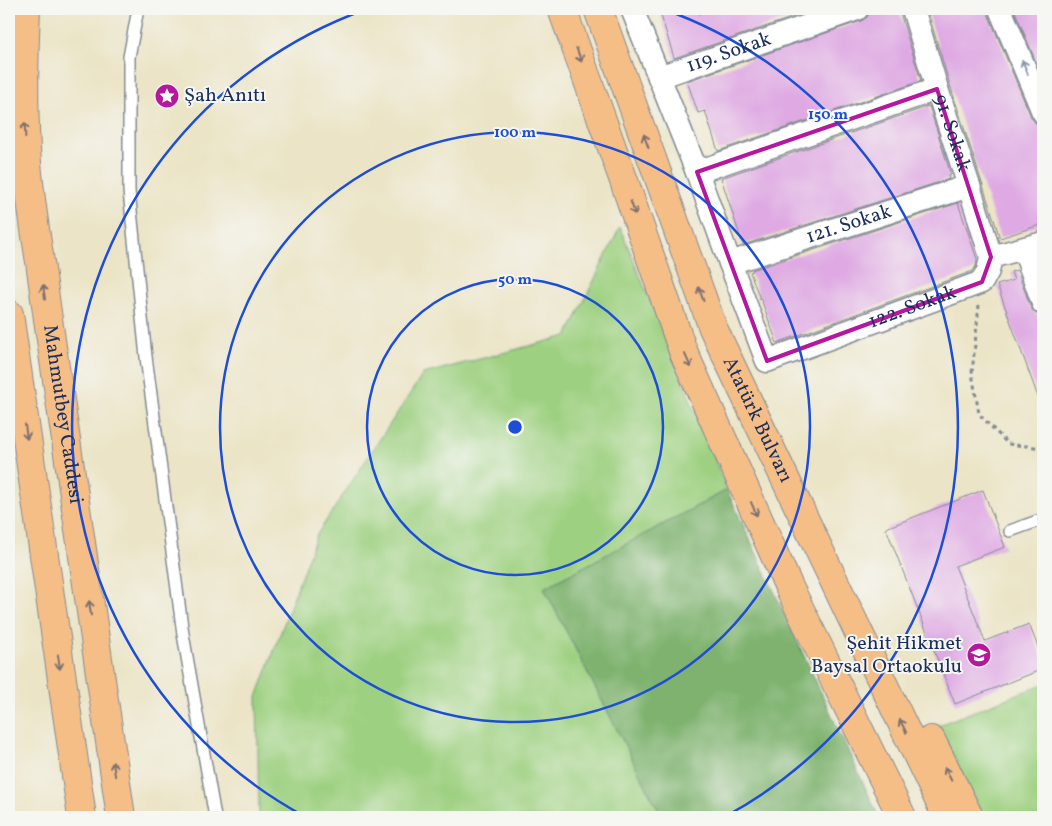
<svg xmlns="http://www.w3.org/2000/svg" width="1052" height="826" font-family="Vollkorn,serif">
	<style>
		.green { fill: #9dd080; stroke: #5c806f }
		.forest { fill: #7eb26e; stroke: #4c7066 }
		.building { fill: #dfaae3 }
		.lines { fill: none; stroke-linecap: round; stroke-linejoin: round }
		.service-casing { stroke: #838a92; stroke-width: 14 }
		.minor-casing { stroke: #838a92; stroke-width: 25 }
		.trunk-casing { stroke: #838a92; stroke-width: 30 }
		.path { stroke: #838a92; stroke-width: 3; stroke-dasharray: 4 4; stroke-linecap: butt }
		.service { stroke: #fff; stroke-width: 11 }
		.minor { stroke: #fff; stroke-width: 22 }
		.trunk { stroke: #f6be87; stroke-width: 28 }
		.oneway { stroke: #7e6f70 }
		.oneway2 { stroke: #8d97ae }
		.marked { fill: none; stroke: #b5179e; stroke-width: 4; stroke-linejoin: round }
		.ring { fill: none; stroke: #1d4ed8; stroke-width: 2.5 }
		.labels { text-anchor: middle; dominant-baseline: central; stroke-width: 4; stroke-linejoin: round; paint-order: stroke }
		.street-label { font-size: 20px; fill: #1b2f5e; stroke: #f6f6f2 }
		.poi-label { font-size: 20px; fill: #1b2f5e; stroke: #f6f6f2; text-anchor: start }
		.centre { fill: #1d4ed8; stroke: #f6f6f2; stroke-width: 2.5 }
		.ring-label { font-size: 15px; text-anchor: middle; font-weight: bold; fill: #1d4ed8; stroke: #f6f6f2; stroke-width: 4; stroke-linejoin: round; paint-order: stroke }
	</style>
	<rect width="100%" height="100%" fill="#f6f6f2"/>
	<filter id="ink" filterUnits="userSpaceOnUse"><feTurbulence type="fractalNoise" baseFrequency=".02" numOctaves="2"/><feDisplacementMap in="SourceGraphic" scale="10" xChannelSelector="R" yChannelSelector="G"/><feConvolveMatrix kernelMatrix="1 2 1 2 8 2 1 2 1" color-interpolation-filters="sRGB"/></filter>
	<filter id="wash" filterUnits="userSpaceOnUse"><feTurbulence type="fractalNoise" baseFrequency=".0096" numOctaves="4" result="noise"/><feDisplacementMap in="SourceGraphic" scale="20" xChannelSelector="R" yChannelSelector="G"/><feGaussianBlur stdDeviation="1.12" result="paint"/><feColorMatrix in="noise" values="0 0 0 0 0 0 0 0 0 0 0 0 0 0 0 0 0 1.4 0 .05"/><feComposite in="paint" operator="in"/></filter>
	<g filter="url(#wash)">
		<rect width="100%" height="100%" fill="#ebe4c6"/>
		<g class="green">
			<path d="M620,227L727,490L544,588L662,817H259L257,697L316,536L423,374L567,336Z"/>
			<path d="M1043,684V817H983L939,725Z"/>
		</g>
		<path class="forest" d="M727,490L879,817H662L544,588Z"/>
		<g id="blocks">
			<g class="building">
				<path d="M659,9H698L699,14L712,9H817L674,58Z"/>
				<path d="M870,9H900V13L921,81L718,151L705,111L698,113L687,81L861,21L867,17L870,12Z"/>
				<path d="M927,9H987L988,14L1031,117L1035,123L1043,125V224L1000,238L950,85Z"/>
				<path d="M1014,9H1043V79Z"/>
				<path d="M929,106L951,175L948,176L949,179L743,245L721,178Z"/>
				<path d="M958,203L977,259L976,266L973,271L777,343L761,299H760L750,272L753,271L752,270Z"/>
				<path d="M1017,270L1031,308L1035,313L1040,316H1043V405H1041L997,285L1014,280L1011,272Z"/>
				<path d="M983,490L1005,547L955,566L985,641L1029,624L1043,660V669L955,704L886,528Z"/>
			</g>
		</g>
	</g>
	<g filter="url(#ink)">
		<use href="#blocks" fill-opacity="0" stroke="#838a92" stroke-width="1"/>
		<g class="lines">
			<defs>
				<g id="service">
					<path d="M138,9L129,57V191L146,357L183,634L215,817"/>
					<path d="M1010,531L1043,519"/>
				</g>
				<g id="minor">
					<path id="s1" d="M632,9L697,172L730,263L767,361L982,282L988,271L991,257"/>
					<path id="s2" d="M913,9L937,89L969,186L991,257"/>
					<path d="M1000,9L1043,112"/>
					<path id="s3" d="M659,77L857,9"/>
					<path d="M697,172L937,89"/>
					<path d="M1024,249L1043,303"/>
					<path d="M991,257L1043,243"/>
					<path id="s4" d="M730,263L969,186"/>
				</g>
				<g id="trunk">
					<path id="s5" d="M26,9C24,55 23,101 26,148C28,186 34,224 40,262C48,321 57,381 66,440C85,566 102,692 121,817"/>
					<path d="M562,9L624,181L683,351L788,585L902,817"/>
					<path id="s6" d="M598,9L713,328L947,817"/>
					<path d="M9,314L82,817"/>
					<path d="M931,740L969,817"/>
				</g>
			</defs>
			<use href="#service" class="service-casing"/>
			<use href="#minor" class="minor-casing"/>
			<use href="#trunk" class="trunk-casing"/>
			<path class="path" d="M979,305L972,373L979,414L1008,444L1043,448"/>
			<use href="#service" class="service"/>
			<use href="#minor" class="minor"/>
			<use href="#trunk" class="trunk"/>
		</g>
		<defs><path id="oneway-shaft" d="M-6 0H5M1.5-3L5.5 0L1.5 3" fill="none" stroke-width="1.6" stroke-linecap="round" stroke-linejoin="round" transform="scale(1.25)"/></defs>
		<g class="oneway">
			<use href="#oneway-shaft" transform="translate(579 55) rotate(70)"/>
			<use href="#oneway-shaft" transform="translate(25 130) rotate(-93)"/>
			<use href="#oneway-shaft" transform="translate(646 141) rotate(-110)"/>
			<use href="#oneway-shaft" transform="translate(633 208) rotate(71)"/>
			<use href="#oneway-shaft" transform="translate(44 292) rotate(-98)"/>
			<use href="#oneway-shaft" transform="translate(701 294) rotate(-110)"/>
			<use href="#oneway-shaft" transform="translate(688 361) rotate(66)"/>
			<use href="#oneway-shaft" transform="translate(26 432) rotate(82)"/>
			<use href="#oneway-shaft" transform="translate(754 509) rotate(66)"/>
			<use href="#oneway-shaft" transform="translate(90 608) rotate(-98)"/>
			<use href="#oneway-shaft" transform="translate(59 662) rotate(82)"/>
			<use href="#oneway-shaft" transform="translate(903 726) rotate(-116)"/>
			<use href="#oneway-shaft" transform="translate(114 769) rotate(-99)"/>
			<use href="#oneway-shaft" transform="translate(948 774) rotate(-117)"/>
		</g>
		<use class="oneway2" href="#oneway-shaft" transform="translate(1025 67) rotate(-112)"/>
	</g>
	<path class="marked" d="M937,89L991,257L982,282L767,361L697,172Z"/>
	<g class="ring">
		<circle cx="515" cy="427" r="148"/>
		<circle cx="515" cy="427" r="295"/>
		<path d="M304 816A443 443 0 0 1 367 9M663 9A443 443 0 0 1 726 816"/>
	</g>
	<defs>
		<symbol id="sight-disc" viewBox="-11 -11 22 22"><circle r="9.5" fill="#b5179e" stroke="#f6f6f2"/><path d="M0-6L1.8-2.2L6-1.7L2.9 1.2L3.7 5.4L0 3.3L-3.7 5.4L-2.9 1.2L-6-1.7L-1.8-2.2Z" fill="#fff"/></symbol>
		<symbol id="school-disc" viewBox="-11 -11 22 22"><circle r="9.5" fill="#b5179e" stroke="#f6f6f2"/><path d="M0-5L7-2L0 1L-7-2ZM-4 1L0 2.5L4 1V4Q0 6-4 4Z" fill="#fff"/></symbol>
	</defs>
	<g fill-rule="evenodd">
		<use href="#sight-disc" x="153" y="82" width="28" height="28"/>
		<use href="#school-disc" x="965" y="641" width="28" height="28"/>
	</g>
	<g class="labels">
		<g class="street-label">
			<text stroke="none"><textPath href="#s3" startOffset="74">119. Sokak</textPath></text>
			<text stroke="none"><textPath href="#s2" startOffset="130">91. Sokak</textPath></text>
			<text stroke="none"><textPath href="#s4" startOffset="125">121. Sokak</textPath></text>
			<text stroke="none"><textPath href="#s1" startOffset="532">122. Sokak</textPath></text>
			<text stroke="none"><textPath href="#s5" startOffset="408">Mahmutbey Caddesi</textPath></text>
			<text stroke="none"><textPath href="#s6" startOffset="441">Atatürk Bulvarı</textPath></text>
		</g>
		<g class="poi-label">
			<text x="184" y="96">Şah Anıtı</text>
			<text x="962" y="644" text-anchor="end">Şehit Hikmet<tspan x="962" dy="23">Baysal Ortaokulu</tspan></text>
		</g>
	</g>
	<circle cx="515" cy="427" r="8" class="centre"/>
	<g class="ring-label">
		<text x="828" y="119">150 m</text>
		<text x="515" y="137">100 m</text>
		<text x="515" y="284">50 m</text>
	</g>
	<rect width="1052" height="826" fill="none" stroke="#f6f6f2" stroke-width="30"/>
</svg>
